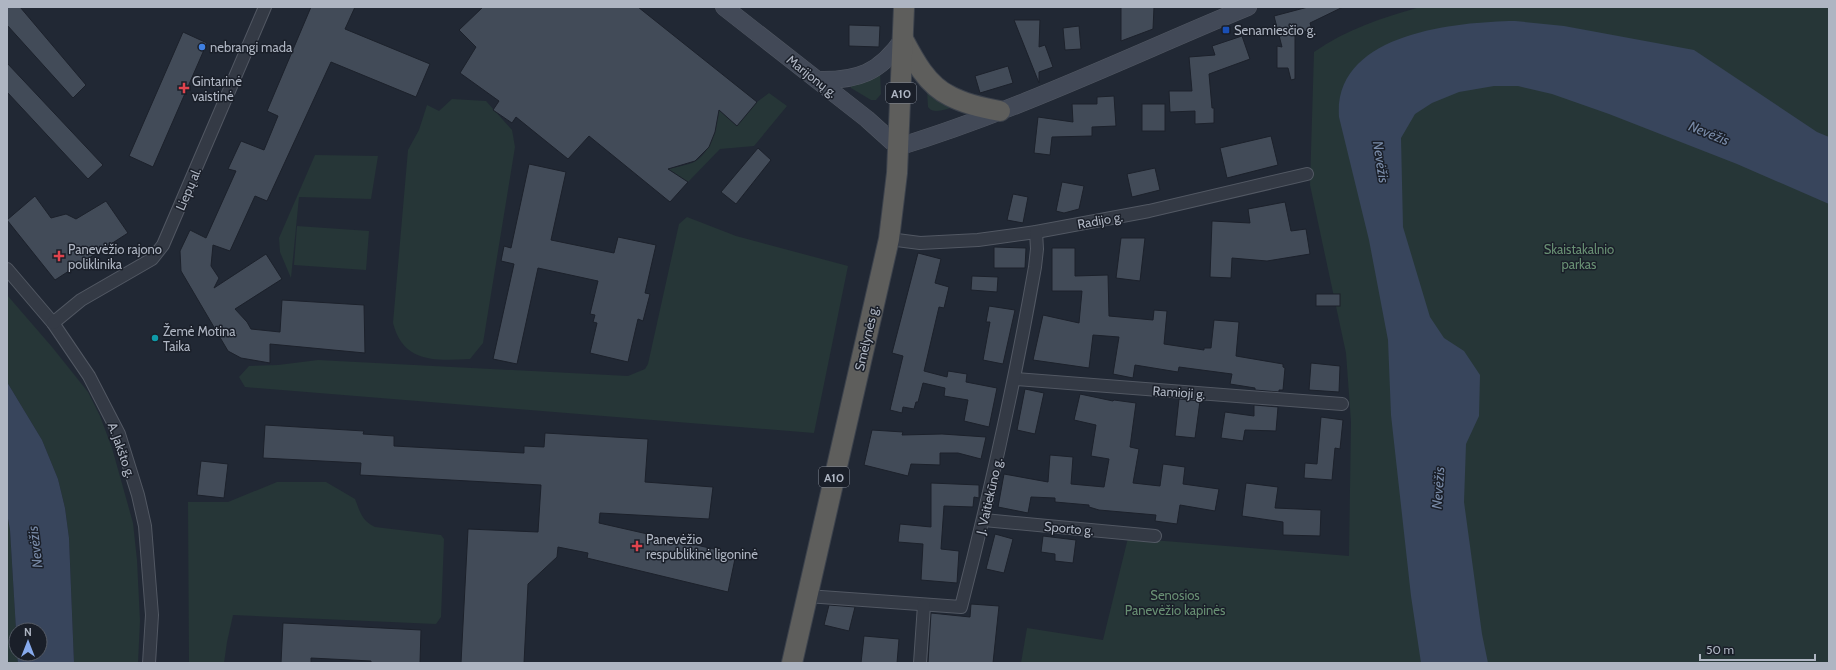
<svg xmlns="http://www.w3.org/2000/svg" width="1836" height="670" font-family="Cabin,sans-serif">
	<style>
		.green { fill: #263637 }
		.water { fill: #38455c }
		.building { fill: #424b58; stroke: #1c212b }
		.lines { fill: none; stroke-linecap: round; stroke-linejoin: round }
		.minor-casing { stroke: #525863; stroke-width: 14 }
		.secondary-casing { stroke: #525863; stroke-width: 18 }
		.trunk-casing { stroke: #3c424c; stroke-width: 22 }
		.minor { stroke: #343a45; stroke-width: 12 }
		.secondary { stroke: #424957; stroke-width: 17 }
		.trunk { stroke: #5e5e5c; stroke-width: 20 }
		.transit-dot { fill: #1a4fb4; stroke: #1a1f29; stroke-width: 1.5 }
		.shop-dot { fill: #3f7fe0; stroke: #1a1f29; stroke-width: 1.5 }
		.health-dot { fill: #e0444e; stroke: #1a1f29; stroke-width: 1.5 }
		.culture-dot { fill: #0f9aa8; stroke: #1a1f29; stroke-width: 1.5 }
		.labels { text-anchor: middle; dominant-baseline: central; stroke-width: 3; stroke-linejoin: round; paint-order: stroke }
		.shield { fill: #1a1f29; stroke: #828894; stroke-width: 1 }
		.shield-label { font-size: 12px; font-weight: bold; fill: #aeb5c2 }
		.poi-label { font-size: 13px; fill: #aeb5c2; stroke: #1a1f29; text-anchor: start }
		.street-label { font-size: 13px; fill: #aeb5c2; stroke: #1a1f29 }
		.park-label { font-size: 13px; fill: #688f73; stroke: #1a1f29 }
		.water-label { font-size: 14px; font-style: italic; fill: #798ba8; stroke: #1a1f29 }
	</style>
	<rect width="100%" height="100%" fill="#212834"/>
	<g class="green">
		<path d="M1420,7H1829V663H1021L1027,628L1103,640L1128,538L1349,556L1351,422L1346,353L1310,185L1314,52C1345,30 1384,17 1420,7Z"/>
		<path d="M880,72L881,94L876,100H871L851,88V86Z"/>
		<path d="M927,90L954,107C945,109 934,115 928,107Z"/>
		<path d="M769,93L787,106L754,146L720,149L688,182L668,169C676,167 689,165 696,161C713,149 715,129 719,110L737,126L757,102Z"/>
		<path d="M452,99L486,101L512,130L515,147L483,343L470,359C436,361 403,363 393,323L408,150L419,130L427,105L439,111Z"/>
		<path d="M315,155L378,156L371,199L299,197L291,278L280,252L279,238Z"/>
		<path d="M687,217L736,236L848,266L814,433L245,387L239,377L249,366L278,365L318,360L628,376L645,369L648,364L679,224Z"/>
		<path d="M297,226L369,231L366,270L294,265Z"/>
		<path d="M7,295L52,347L88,392L100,416L112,448L133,523L137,560L140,621L138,663H74L69,538L65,508L58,479L42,440L7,382Z"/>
		<path d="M277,482H326L355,499C360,512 362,521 375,527L441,535L444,539L441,617L436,624L233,615L227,642L224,663H189L188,502H228Z"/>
		<path d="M7,513L10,530L18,663H7Z"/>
	</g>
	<g class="water">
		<path d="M1515,21L1564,26L1694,50L1817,132L1829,137V204L1737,164L1609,114L1552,94L1518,86H1494L1459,92L1432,103L1415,114L1401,138L1403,227L1430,317L1444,338L1464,351L1480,375L1479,416L1466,444L1464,502L1482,634L1488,663H1421L1411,596L1391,415L1388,340L1369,240L1339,117C1333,33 1455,22 1515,21Z"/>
		<path d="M7,382L42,440L58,479L65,508L69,538L74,663H18L17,654H40V630H16L10,530L7,513Z"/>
	</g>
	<g class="building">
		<path d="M7,7H20L86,85L73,98L7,25Z"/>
		<path d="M311,7H355L345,29L430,64L416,97L331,62L267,201L255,196L230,251L213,245L211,266L219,278L214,288L266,254L282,279L235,309L247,322L251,329L280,332L282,300L364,305L365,353L270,344V363L241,358L228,351L181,271L180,251L190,230L206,238L236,171L228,169L241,141L264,150L278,116L267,111Z"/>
		<path d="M483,7H638L757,102L737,126L719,110L715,132L709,147L695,161L668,169L688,182L670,202L589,136L568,159L516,117L512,123L493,110L499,101L460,73L476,47L459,30Z"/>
		<path d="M1121,7H1154L1153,29L1121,41Z"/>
		<path d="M1308,7H1343L1310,23L1312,30L1295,34V79L1291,80L1288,68H1277V46L1282,47L1274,16Z"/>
		<path d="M1014,20H1040L1039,47L1045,45L1053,67L1039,72V83Z"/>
		<path d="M849,25L880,26L879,47L849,46Z"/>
		<path d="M1079,26L1081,49L1065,50L1063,28Z"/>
		<path d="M183,32L207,43L153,167L129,156Z"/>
		<path d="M1242,36L1250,59L1209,74L1212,108H1214V123L1195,124V111L1170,112L1169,91H1192L1189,57L1215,55L1212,46Z"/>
		<path d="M7,63L103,165L88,179L7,92Z"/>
		<path d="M1008,66L1013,83L980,93L975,76Z"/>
		<path d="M1114,96L1116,126L1092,127V136L1052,137L1050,155L1034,153L1038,117L1073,122L1072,104H1097V97Z"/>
		<rect x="1142" y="104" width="23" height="27"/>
		<path d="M1271,136L1278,165L1227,178L1220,148Z"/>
		<path d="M758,148L771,160L736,204L721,192Z"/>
		<path d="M529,164L566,172L551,240L614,253L618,237L656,245L645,293L650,294L643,321L638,319L628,362L590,353L597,323L593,322L595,315L590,314L598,281L538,268L517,364L493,359L514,264L501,261L504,246L511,248Z"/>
		<path d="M1155,168L1160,190L1132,197L1127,174Z"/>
		<path d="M1062,182L1084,186L1079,209L1064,213L1056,211Z"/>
		<path d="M1013,194L1028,197L1023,223L1007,220Z"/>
		<path d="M35,196L51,218L66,214L76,219L106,201L128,233L55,280L7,220Z"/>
		<path d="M1285,202L1291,231L1306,229L1310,254L1267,261L1232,258L1231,278L1210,277L1212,221L1250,223L1248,209Z"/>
		<path d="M1121,238H1145L1140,281L1116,278Z"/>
		<path d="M994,247L1026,248L1025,268H994Z"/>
		<path d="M1052,248H1075V276L1108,275L1109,316L1153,320L1154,310L1167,311L1164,344L1204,350V348H1211L1214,320L1239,322L1236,356L1283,364V367L1285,368L1283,390H1279V392L1255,390V388L1230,384L1232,374L1179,367L1178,372L1135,365L1133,378L1113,374L1119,337L1093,335L1089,368L1033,360L1043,315L1079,323L1082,291H1052Z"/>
		<path d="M918,253L941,259L935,283L949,287L944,308L939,307L924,371L947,377L948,371L967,374L966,382L997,388L989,427L964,421L968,400L944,396L945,388L923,383L918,402H916L914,409L903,407L902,413L890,410L903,356L892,353Z"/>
		<path d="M972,276L998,277L997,292L971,290Z"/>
		<rect x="1316" y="294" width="24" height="12"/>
		<path d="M989,306L1015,310L1003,364L983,360L990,322H986Z"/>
		<path d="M1311,363L1340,366L1339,392L1309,390Z"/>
		<path d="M1025,389L1044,393L1035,434L1017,430Z"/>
		<path d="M1080,394L1113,401L1114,400L1136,403L1130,447L1139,449L1133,483L1160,486L1163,464L1185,467L1183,484L1219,489L1215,511L1180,505L1177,524L1155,521L1156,515L1099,510L1089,507V505L1055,502V498L1031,497L1028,513L998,507L1004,474L1048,482L1050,455L1073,457L1071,484L1104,487L1109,459L1091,456L1096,425L1074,420Z"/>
		<path d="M1179,399L1200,401L1195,438L1175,436Z"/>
		<path d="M1254,405L1278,407L1276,431L1245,430L1243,441L1221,438L1225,412L1254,416Z"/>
		<path d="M1321,417L1343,420L1340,449L1335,448L1332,480L1304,478L1305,463L1317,464Z"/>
		<path d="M265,425L364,431L363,434L394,436V446L524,453V446L544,447L545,433L648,439L645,482L713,487L709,519L600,513L599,523L736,554L728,592L587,558L588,553L558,547L557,557L528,584L524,663H461L468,529L538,532L541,485L360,475L361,463L263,458Z"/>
		<path d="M872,430L903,432L902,435L942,434L986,437L981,459L958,453H940V465L911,464L908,476L864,465Z"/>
		<path d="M201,461L228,464L224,498L197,495Z"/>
		<path d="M931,483L979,485V498L974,497L973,507L944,506L941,549L959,551L957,583L921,580L923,544L898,542L900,524L931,527Z"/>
		<path d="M1246,483L1278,487L1275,508L1321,510L1320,536L1283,535V522L1242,516Z"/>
		<path d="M995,534L1013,539L1004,573L986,569Z"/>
		<path d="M1043,536L1076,540L1073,563L1055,561V554L1041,552Z"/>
		<path d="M971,604L999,606L993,663H928L931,613L970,617Z"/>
		<path d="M829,605L855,607L849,631L824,625Z"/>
		<path d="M283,623L421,630L420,663H371V661L311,658V663H281Z"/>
		<path d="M864,636L899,639L897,663H861Z"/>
	</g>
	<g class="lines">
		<defs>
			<g id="minor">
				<path d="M889,239L920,243L978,240L1036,232L1149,211L1307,174"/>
				<path d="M7,269L53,323L89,376L119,434L138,495L145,526L152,615L149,663"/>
				<path d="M53,323L81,300L152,259L163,245L265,7"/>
				<path d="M1015,379L1342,404"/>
				<path d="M984,520L1155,536"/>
				<path d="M807,596L961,607C990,494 1015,381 1035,267L1037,249L1036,232"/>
				<path d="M920,663L924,605"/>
			</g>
			<g id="secondary">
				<path d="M724,7L867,119L898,147C1019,110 1132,55 1248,7"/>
				<path d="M818,80C857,81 880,73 903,39"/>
			</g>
			<g id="trunk">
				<path d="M903,39C914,60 927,85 950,96C965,104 983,108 1000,111"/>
				<path d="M792,663L889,239L897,173L904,7"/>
			</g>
		</defs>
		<use href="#minor" class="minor-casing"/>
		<use href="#secondary" class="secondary-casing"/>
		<use href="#trunk" class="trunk-casing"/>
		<use href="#minor" class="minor"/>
		<use href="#secondary" class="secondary"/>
		<use href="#trunk" class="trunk"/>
	</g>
	<rect class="transit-dot" x="1222" y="26" width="8" height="8" rx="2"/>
	<circle class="shop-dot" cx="202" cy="47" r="4"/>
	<g class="health-dot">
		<path d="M182 82h4v4h4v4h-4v4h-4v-4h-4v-4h4z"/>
		<path d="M57 250h4v4h4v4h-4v4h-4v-4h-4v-4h4z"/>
		<path d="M635 540h4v4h4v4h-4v4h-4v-4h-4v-4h4z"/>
	</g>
	<circle class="culture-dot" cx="155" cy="338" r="4"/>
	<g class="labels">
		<g class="shield">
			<rect x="886" y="83" width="30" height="20" rx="3"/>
			<rect x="819" y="467" width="30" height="20" rx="3"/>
		</g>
		<g class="shield-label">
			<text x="901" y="93">A10</text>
			<text x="834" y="477">A10</text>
		</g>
		<g class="poi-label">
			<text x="1234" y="30">Senamiesčio g.</text>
			<text x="210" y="47">nebrangi mada</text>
			<text x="192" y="81">Gintarinė<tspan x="192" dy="15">vaistinė</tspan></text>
			<text x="68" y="249">Panevėžio rajono<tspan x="68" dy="15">poliklinika</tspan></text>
			<text x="163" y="331">Žemė Motina<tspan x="163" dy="15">Taika</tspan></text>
			<text x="646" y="539">Panevėžio<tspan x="646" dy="15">respublikinė ligoninė</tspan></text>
		</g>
		<g class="street-label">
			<text transform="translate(812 76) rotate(38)">Marijonų g.</text>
			<text transform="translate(188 189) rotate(-67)">Liepų al.</text>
			<text transform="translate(1100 220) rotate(-10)">Radijo g.</text>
			<text transform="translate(866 338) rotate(-77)">Smėlynės g.</text>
			<text transform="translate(1179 392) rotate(4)">Ramioji g.</text>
			<text transform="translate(122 450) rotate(70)">A. Jakšto g.</text>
			<text transform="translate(989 496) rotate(-77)">J. Vaitiekūno g.</text>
			<text transform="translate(1069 528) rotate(5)">Sporto g.</text>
		</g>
		<g class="park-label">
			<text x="1579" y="249">Skaistakalnio<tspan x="1579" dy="15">parkas</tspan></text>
			<text x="1175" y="595">Senosios<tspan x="1175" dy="15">Panevėžio kapinės</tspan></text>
		</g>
		<g class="water-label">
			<text transform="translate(1709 133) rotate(22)">Nevėžis</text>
			<text transform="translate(1381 162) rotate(81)">Nevėžis</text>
			<text transform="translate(1438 488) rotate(-86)">Nevėžis</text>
			<text transform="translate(35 547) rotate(-97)">Nevėžis</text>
		</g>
	</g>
	<rect width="1836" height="670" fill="none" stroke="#aeb5c2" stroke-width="16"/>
	<g transform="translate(28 642)"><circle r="19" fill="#1a1f29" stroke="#555b66"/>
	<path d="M0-3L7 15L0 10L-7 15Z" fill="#87aaed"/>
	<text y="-6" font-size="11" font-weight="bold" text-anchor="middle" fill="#aeb5c2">N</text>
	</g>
	<path d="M1700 654v6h115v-6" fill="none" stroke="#aeb5c2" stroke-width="2"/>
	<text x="1706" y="654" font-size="12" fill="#aeb5c2" stroke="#1a1f29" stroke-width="3" paint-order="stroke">50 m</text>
</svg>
